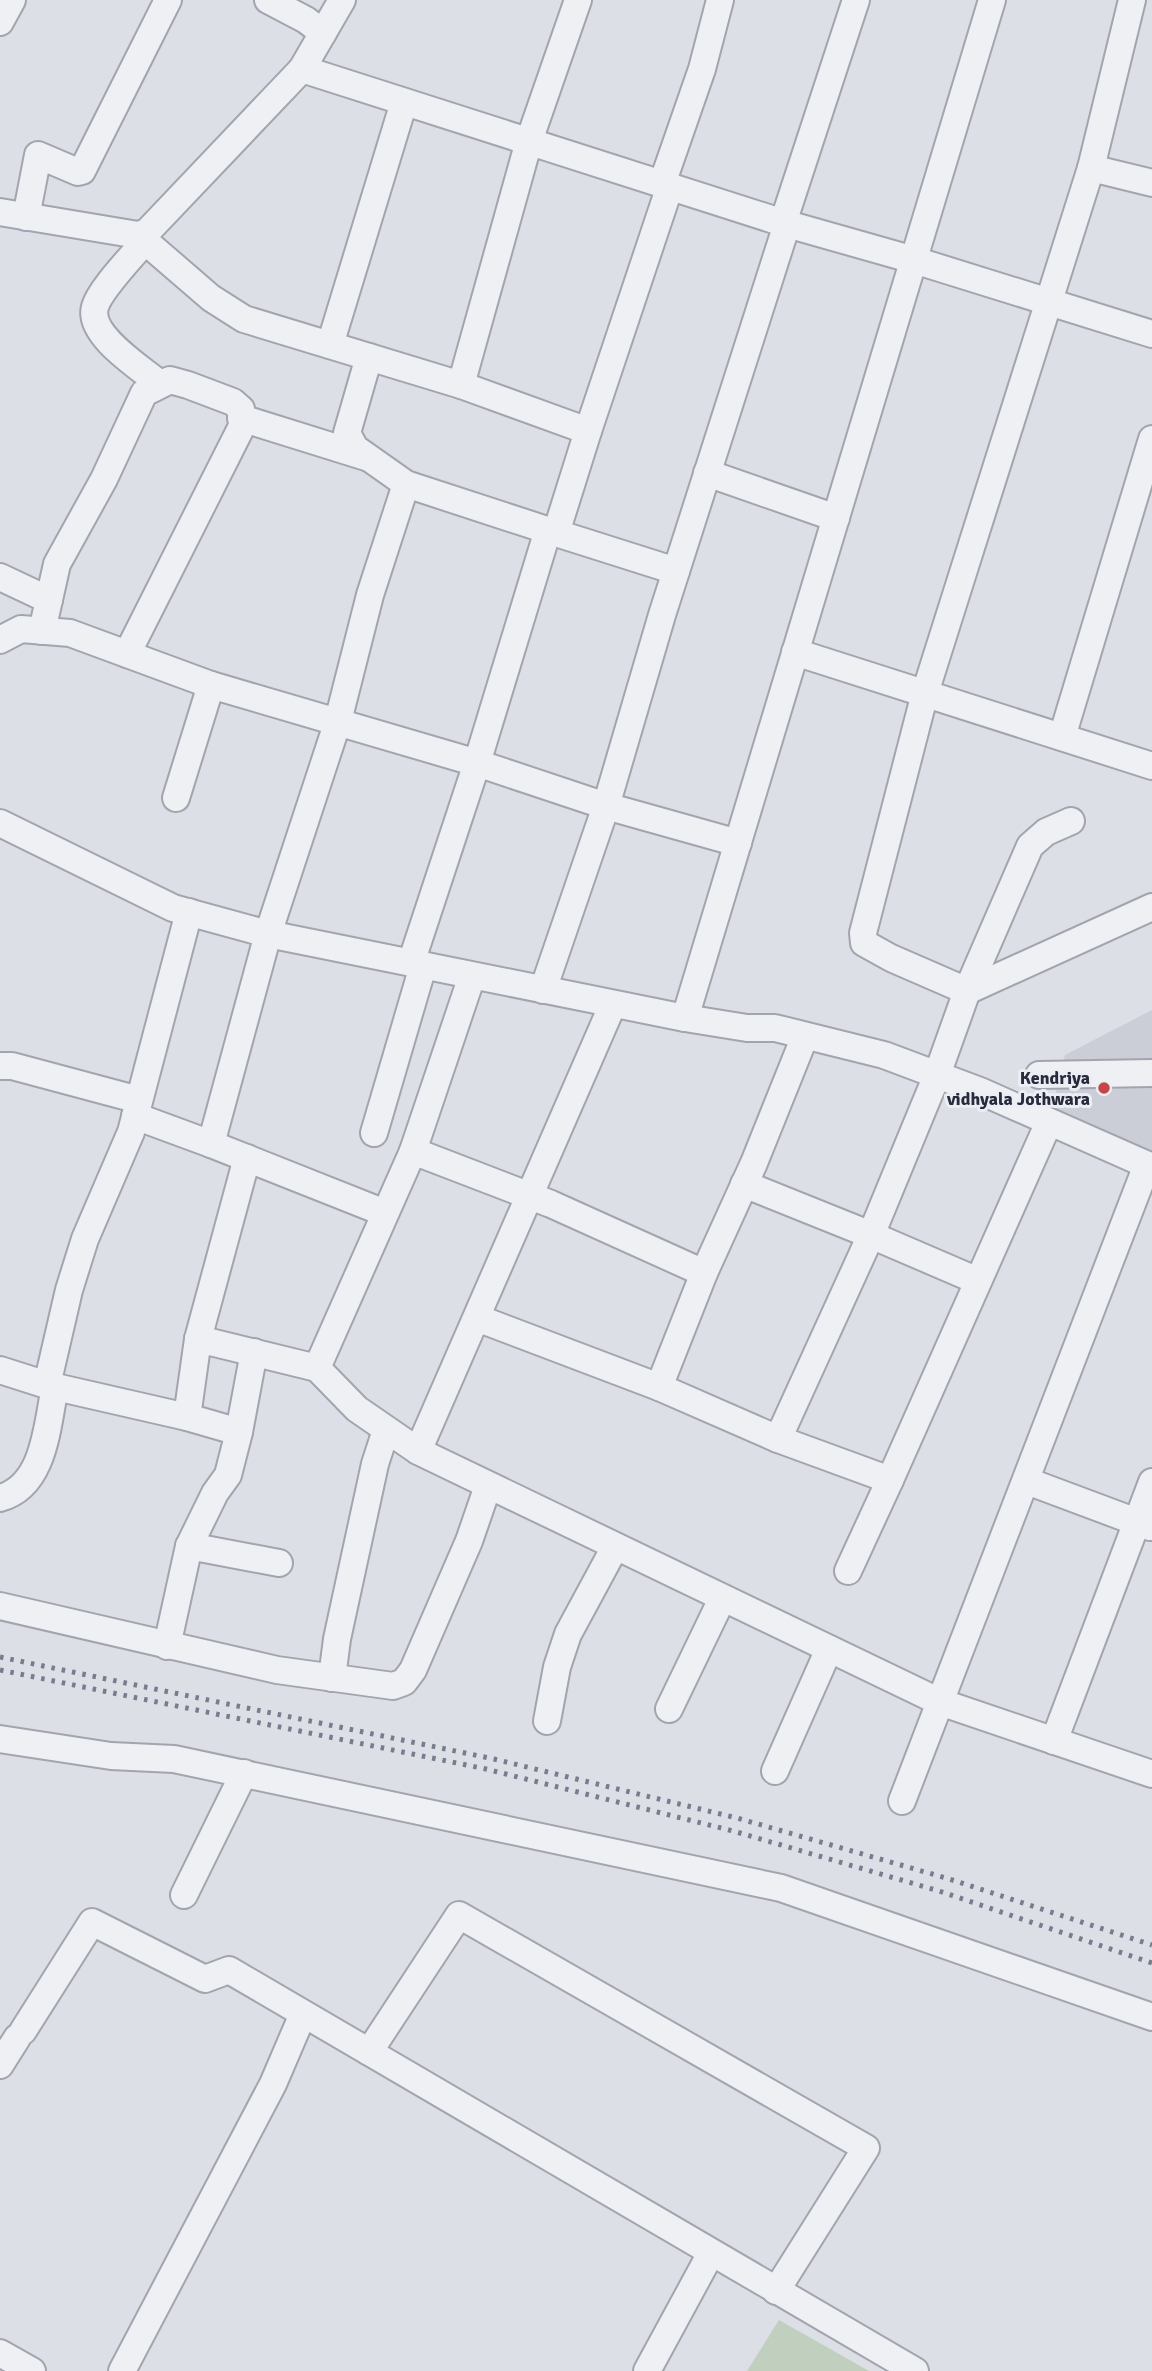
<svg xmlns="http://www.w3.org/2000/svg" width="1152" height="2371" font-family="Signika,sans-serif">
	<style>
		.built { fill: #cbcdd7 }
		.green { fill: #c0cfbe }
		.lines { fill: none; stroke-linecap: round; stroke-linejoin: round }
		.minor-casing { stroke: #a2a5af; stroke-width: 30 }
		.minor { stroke: #eff0f4; stroke-width: 26 }
		.rail { stroke: #777c8e; stroke-width: 5; stroke-dasharray: 3.5 7; stroke-linecap: butt }
		.poi-dot { fill: #c64647; stroke: #ebeef4; stroke-width: 2.5 }
		.labels { text-anchor: middle; dominant-baseline: central; stroke-width: 6; stroke-linejoin: round; paint-order: stroke }
		.poi-label { font-size: 18px; font-weight: bold; fill: #272b3b; stroke: #ebeef4; text-anchor: end }
	</style>
	<rect width="100%" height="100%" fill="#dcdfe6"/>
	<path class="built" d="M1152,1010V1156L1049,1122L1065,1055Z"/>
	<path class="green" d="M779,2320L869,2371H747Z"/>
	<g class="lines">
		<defs>
			<g id="minor">
				<path d="M268,0L306,20L323,33"/>
				<path d="M342,0L302,69L787,224L914,260L1152,334"/>
				<path d="M1132,0L1091,168L925,693L863,933L864,943L891,958L967,991L1152,907"/>
				<path d="M0,22L12,0"/>
				<path d="M1091,168L1152,183"/>
				<path d="M662,184L702,69L720,0"/>
				<path d="M0,212L138,235L147,232L302,69"/>
				<path d="M26,217L38,155L78,172L82,171L168,0"/>
				<path d="M783,223L856,0"/>
				<path d="M138,235L211,298L244,319L461,385L529,141L578,0"/>
				<path d="M145,241C132,257 100,289 95,307C87,335 141,368 160,384"/>
				<path d="M330,345L404,102"/>
				<path d="M369,357L347,433L355,448L406,484L556,533"/>
				<path d="M461,385L588,431L670,186"/>
				<path d="M241,418L366,457"/>
				<path d="M588,431L556,533L676,571"/>
				<path d="M707,473L836,518"/>
				<path d="M0,577L49,600"/>
				<path d="M42,631L57,564L104,479L144,393L170,380L188,385L233,402L241,409L242,426L127,654"/>
				<path d="M0,640L21,629L70,633L211,685L477,763L606,806L543,990"/>
				<path d="M795,652L1152,766"/>
				<path d="M1062,737L1152,439"/>
				<path d="M176,798L211,685"/>
				<path d="M0,823L173,908L268,934L685,1018L747,1028H775L884,1055L980,1091L1152,1167"/>
				<path d="M738,843L606,806L662,615L787,224"/>
				<path d="M411,963L477,763L548,530"/>
				<path d="M472,976L413,1151L551,1204L704,1273L754,1163L805,1036"/>
				<path d="M685,1018L992,0"/>
				<path d="M0,1066H12L139,1100"/>
				<path d="M1039,1075L1152,1073"/>
				<path d="M135,1116L211,1144"/>
				<path d="M374,1133L423,966"/>
				<path d="M413,1151L317,1368L357,1409L418,1451L613,1004"/>
				<path d="M247,1158L198,1339L317,1368"/>
				<path d="M744,1184L871,1235L978,1281"/>
				<path d="M385,1213L211,1144L268,934L338,721L370,595L406,484"/>
				<path d="M477,1318L659,1387L704,1273"/>
				<path d="M0,1370L47,1385L187,1417L198,1339"/>
				<path d="M47,1385L69,1290L85,1239L131,1132L189,912"/>
				<path d="M659,1387L778,1439L890,1480L1049,1122"/>
				<path d="M187,1417L239,1432"/>
				<path d="M778,1439L871,1235L937,1075L967,991L1030,846L1046,832L1071,821"/>
				<path d="M418,1451L940,1702L1147,1165"/>
				<path d="M1027,1481L1150,1527"/>
				<path d="M0,1498C45,1486 47,1425 55,1387"/>
				<path d="M189,1546L279,1563"/>
				<path d="M848,1571L890,1480"/>
				<path d="M0,1606L277,1670L393,1686L404,1682L413,1670L469,1541L488,1486"/>
				<path d="M167,1646L189,1546L215,1493L228,1475L239,1432L254,1352"/>
				<path d="M332,1678L337,1639L375,1464L386,1430"/>
				<path d="M669,1709L722,1599"/>
				<path d="M547,1721L557,1667L568,1634L615,1547"/>
				<path d="M0,1739L111,1756L174,1759L781,1888L1152,2017"/>
				<path d="M1054,1741L1152,1482"/>
				<path d="M775,1771L829,1649"/>
				<path d="M902,1801L940,1702L1152,1774"/>
				<path d="M184,1895L244,1773"/>
				<path d="M23,2031L92,1922L205,1979L229,1970L915,2371"/>
				<path d="M369,2052L459,1915L866,2148L776,2291"/>
				<path d="M0,2065L17,2038"/>
				<path d="M0,2353L32,2371"/>
				<path d="M122,2371L273,2084L303,2014"/>
				<path d="M647,2371L711,2253"/>
			</g>
		</defs>
		<use href="#minor" class="minor-casing"/>
		<use href="#minor" class="minor"/>
		<g class="rail">
			<path d="M0,1657L494,1759L737,1818L946,1878L1152,1945"/>
			<path d="M0,1670L486,1769L733,1831L939,1891L1152,1963"/>
		</g>
	</g>
	<circle class="poi-dot" cx="1104" cy="1088" r="7"/>
	<g class="labels">
		<g class="poi-label">
			<text x="1090" y="1078">Kendriya<tspan x="1090" dy="21">vidhyala Jothwara</tspan></text>
		</g>
	</g>
</svg>
